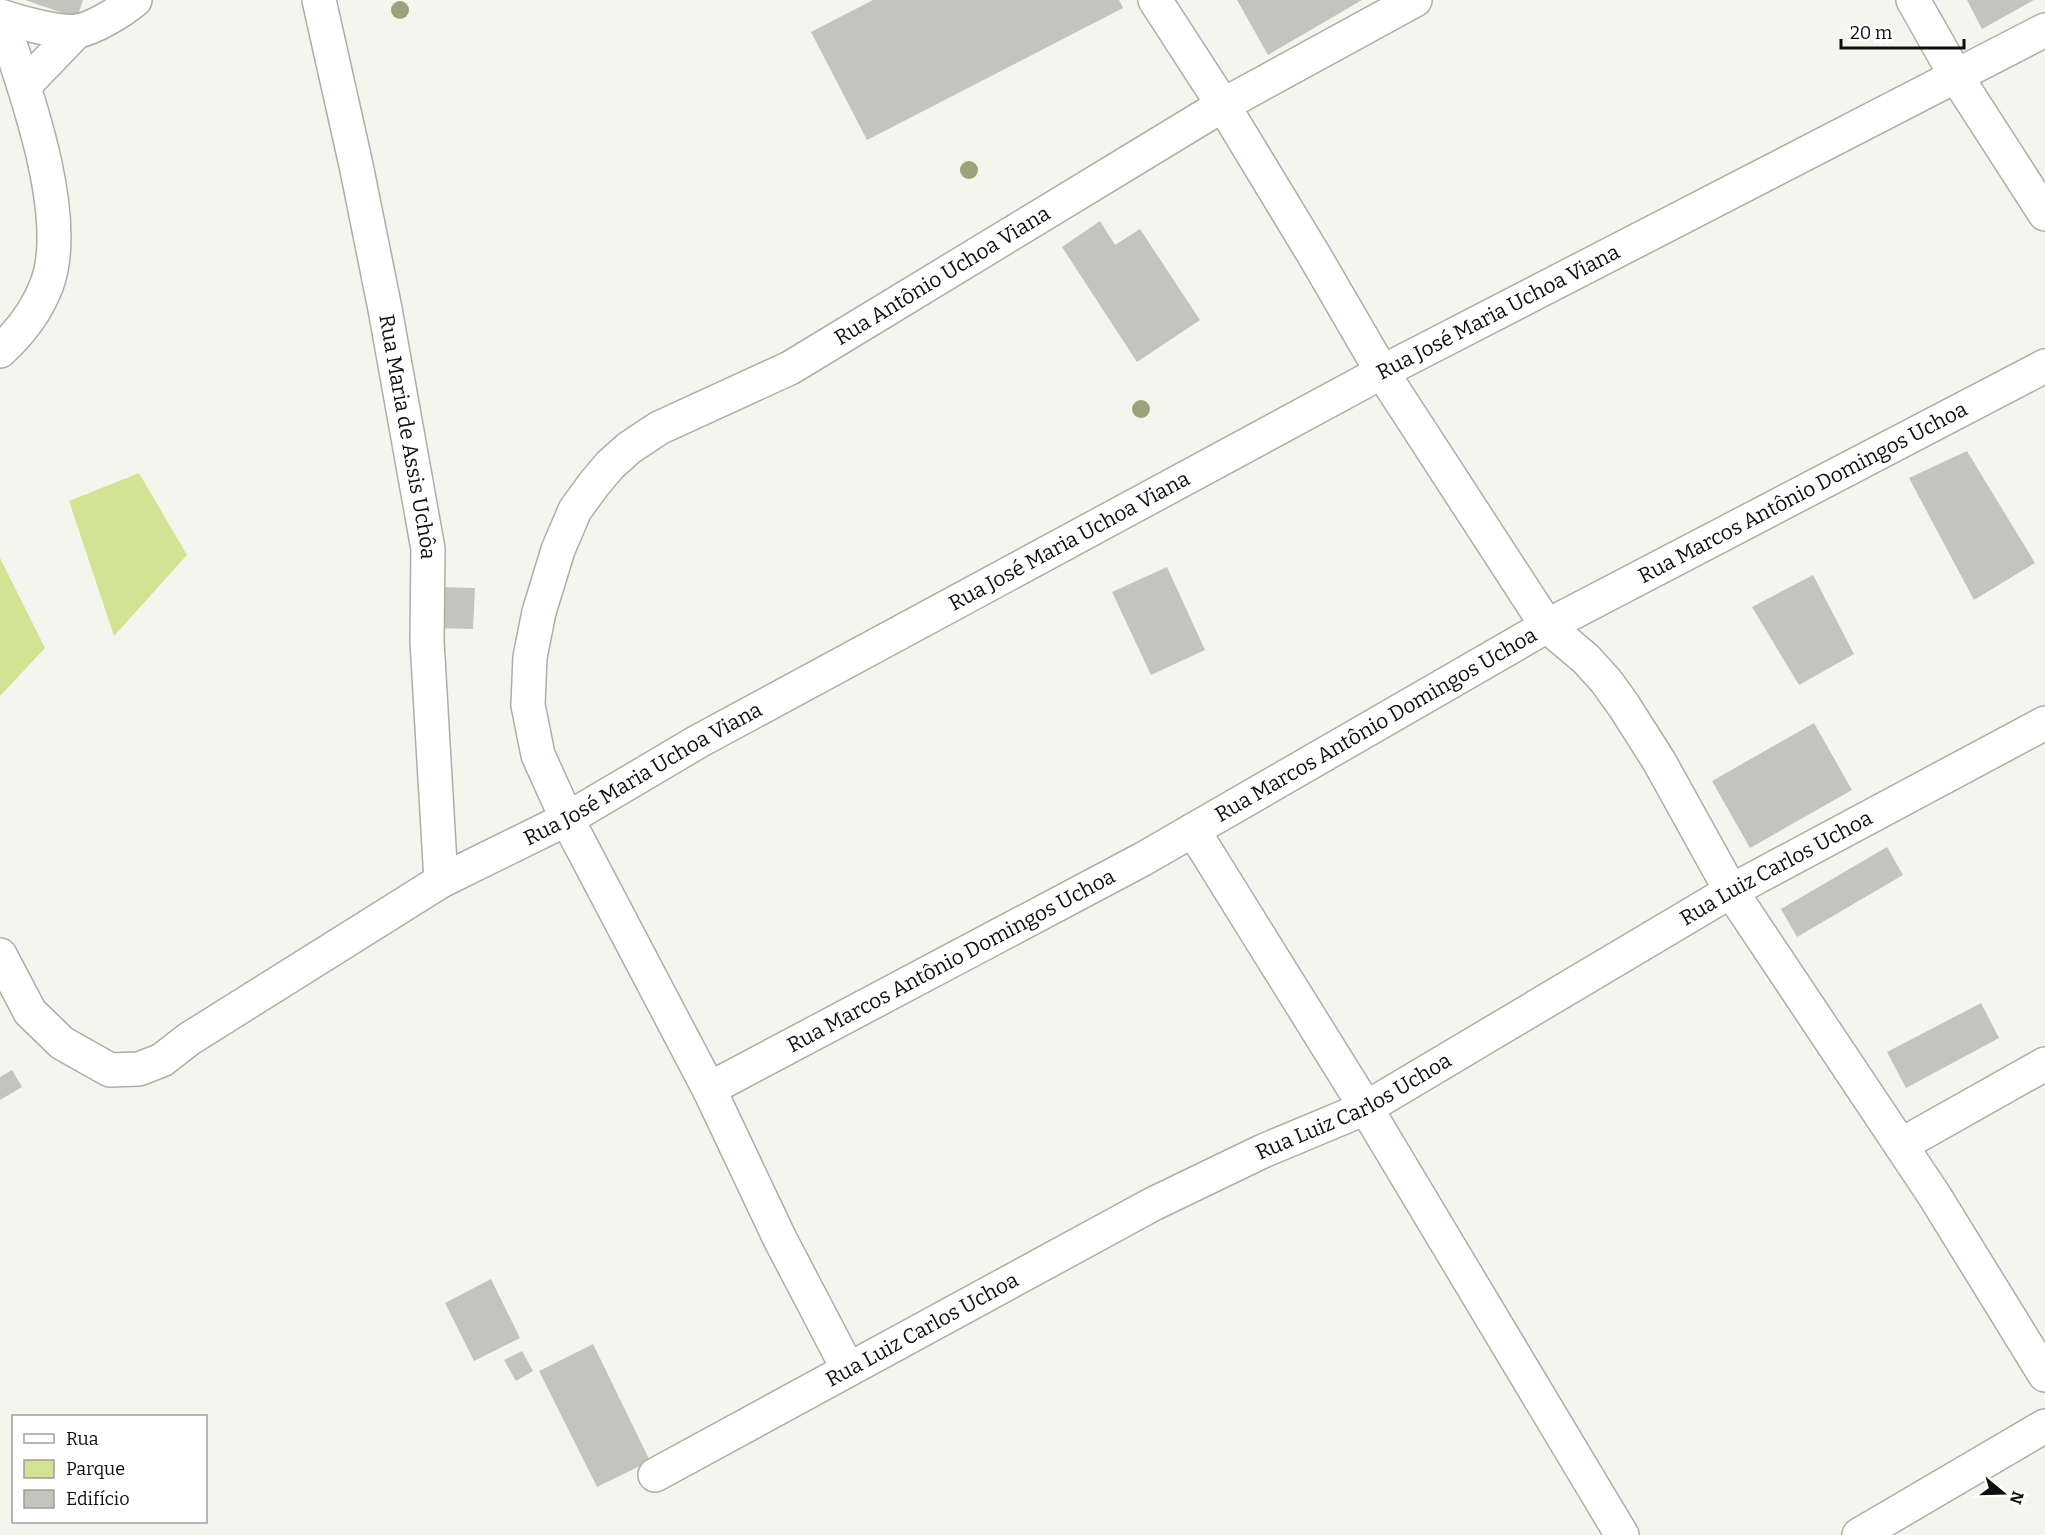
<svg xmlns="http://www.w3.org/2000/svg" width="2045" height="1535" font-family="Bitter,serif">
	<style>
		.green { fill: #d2e394 }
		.building { fill: #c3c5bc }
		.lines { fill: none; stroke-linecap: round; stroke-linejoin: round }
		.minor-casing { stroke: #acafa6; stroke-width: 36 }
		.minor { stroke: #fff; stroke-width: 33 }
		.tree { fill: #9ba37a }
		.labels { text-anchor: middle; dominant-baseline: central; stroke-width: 4.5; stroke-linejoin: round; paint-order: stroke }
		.street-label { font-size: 21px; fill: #0f100d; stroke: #fff }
	</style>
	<rect width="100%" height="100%" fill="#f4f6ed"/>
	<g class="green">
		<path d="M139,473L187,555L114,636L69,501Z"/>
		<path d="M0,558L45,648L0,696Z"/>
	</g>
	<g class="building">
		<path d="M25,0H83L77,18Z"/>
		<path d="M873,0H1119L1123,8L867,140L811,32Z"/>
		<path d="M1237,0H1362L1268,55Z"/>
		<path d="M1967,0H2034L1982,29Z"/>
		<path d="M1100,221L1115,245L1140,229L1200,320L1137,362L1062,247Z"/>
		<path d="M1967,451L2035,563L1974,600L1909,478Z"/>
		<path d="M1167,567L1205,650L1151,675L1112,592Z"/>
		<path d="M1813,575L1854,654L1799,685L1752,607Z"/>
		<path d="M436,587L475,588L473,629L434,628Z"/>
		<path d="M1814,723L1852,790L1750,848L1712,781Z"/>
		<path d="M1887,847L1903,875L1797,937L1781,909Z"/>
		<path d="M1981,1003L1999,1038L1906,1088L1887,1052Z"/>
		<path d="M12,1070L22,1087L0,1100V1077Z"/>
		<path d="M491,1279L520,1338L474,1361L445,1303Z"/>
		<path d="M593,1344L650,1461L597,1487L539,1371Z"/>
		<path d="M522,1351L533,1371L516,1381L504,1360Z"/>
	</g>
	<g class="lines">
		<defs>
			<g id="minor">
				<path id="s1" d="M319,0L356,165L385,309L428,549L427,641L441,881"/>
				<path d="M1155,0L1223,105L1314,255L1382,372L1547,626L1586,659L1606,681L1624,706L1659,761L1731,891L1934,1195L2045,1375"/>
				<path d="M1913,0L1956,76L2045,214"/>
				<path d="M0,16C18,22 60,34 78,31C94,28 122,11 135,0"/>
				<path d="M24,86L77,31"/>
				<path d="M0,351C21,332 37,311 47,284C72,215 24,86 1,17"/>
				<path d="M1193,830L1366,1108L1622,1535"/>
				<path id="s2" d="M0,955L30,1012L62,1043L110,1070L139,1069L162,1060L189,1039L441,881L567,819L699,741L1382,372L2045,30"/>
				<path id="s3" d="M709,1089L1143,859L1547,626L2045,366"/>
				<path d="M1901,1145L2045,1064"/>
				<path id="s4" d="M848,1369L780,1239L709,1089L567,819L538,755L528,705L530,657L539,612L558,550L575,510L594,484L610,465L629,448L659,428L790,368L1223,105L1415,0"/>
				<path id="s5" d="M655,1475L1153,1204L1263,1151L1366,1108L1731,891L2045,723"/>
				<path d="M1859,1535L2045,1426"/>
			</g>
		</defs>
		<use href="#minor" class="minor-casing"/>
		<use href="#minor" class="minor"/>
	</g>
	<g class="tree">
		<circle cx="400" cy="10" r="9"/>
		<circle cx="969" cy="170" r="9"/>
		<circle cx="1141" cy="409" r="9"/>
	</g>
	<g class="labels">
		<g class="street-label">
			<text stroke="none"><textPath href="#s4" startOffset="1382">Rua Antônio Uchoa Viana</textPath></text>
			<text stroke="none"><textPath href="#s2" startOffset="1750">Rua José Maria Uchoa Viana</textPath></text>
			<text stroke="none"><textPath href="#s1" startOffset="446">Rua Maria de Assis Uchôa</textPath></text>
			<text stroke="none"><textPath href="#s3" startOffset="1246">Rua Marcos Antônio Domingos Uchoa</textPath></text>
			<text stroke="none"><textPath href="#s2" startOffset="1264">Rua José Maria Uchoa Viana</textPath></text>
			<text stroke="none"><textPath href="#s3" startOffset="760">Rua Marcos Antônio Domingos Uchoa</textPath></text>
			<text stroke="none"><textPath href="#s2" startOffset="778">Rua José Maria Uchoa Viana</textPath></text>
			<text stroke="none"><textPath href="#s5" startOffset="1276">Rua Luiz Carlos Uchoa</textPath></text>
			<text stroke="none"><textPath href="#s3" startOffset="274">Rua Marcos Antônio Domingos Uchoa</textPath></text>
			<text stroke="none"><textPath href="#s5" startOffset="790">Rua Luiz Carlos Uchoa</textPath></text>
			<text stroke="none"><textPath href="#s5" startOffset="304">Rua Luiz Carlos Uchoa</textPath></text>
		</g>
	</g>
	<rect x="12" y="1415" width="195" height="108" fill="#ffffff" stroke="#9f9f9e" stroke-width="1.5"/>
	<rect x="24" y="1434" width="30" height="9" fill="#ffffff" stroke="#9f9f9e" stroke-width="1.5"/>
	<text x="66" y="1445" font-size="18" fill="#0f100d">Rua</text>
	<rect x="24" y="1460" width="30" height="18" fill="#d2e394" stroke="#9f9f9e" stroke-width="1.5"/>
	<text x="66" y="1475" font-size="18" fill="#0f100d">Parque</text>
	<rect x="24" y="1490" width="30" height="18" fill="#c3c5bc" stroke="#9f9f9e" stroke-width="1.5"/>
	<text x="66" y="1505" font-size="18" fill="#0f100d">Edifício</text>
	<g transform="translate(2003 1493) rotate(109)" stroke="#ffffff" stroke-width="4.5" paint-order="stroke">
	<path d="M0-4.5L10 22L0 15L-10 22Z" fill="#0f100d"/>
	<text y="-9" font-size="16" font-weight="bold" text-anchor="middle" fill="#0f100d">N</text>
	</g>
	<path d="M1841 39v9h123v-9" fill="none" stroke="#0f100d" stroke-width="3"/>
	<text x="1850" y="39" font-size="18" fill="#0f100d" stroke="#ffffff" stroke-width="4.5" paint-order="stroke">20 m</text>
</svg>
